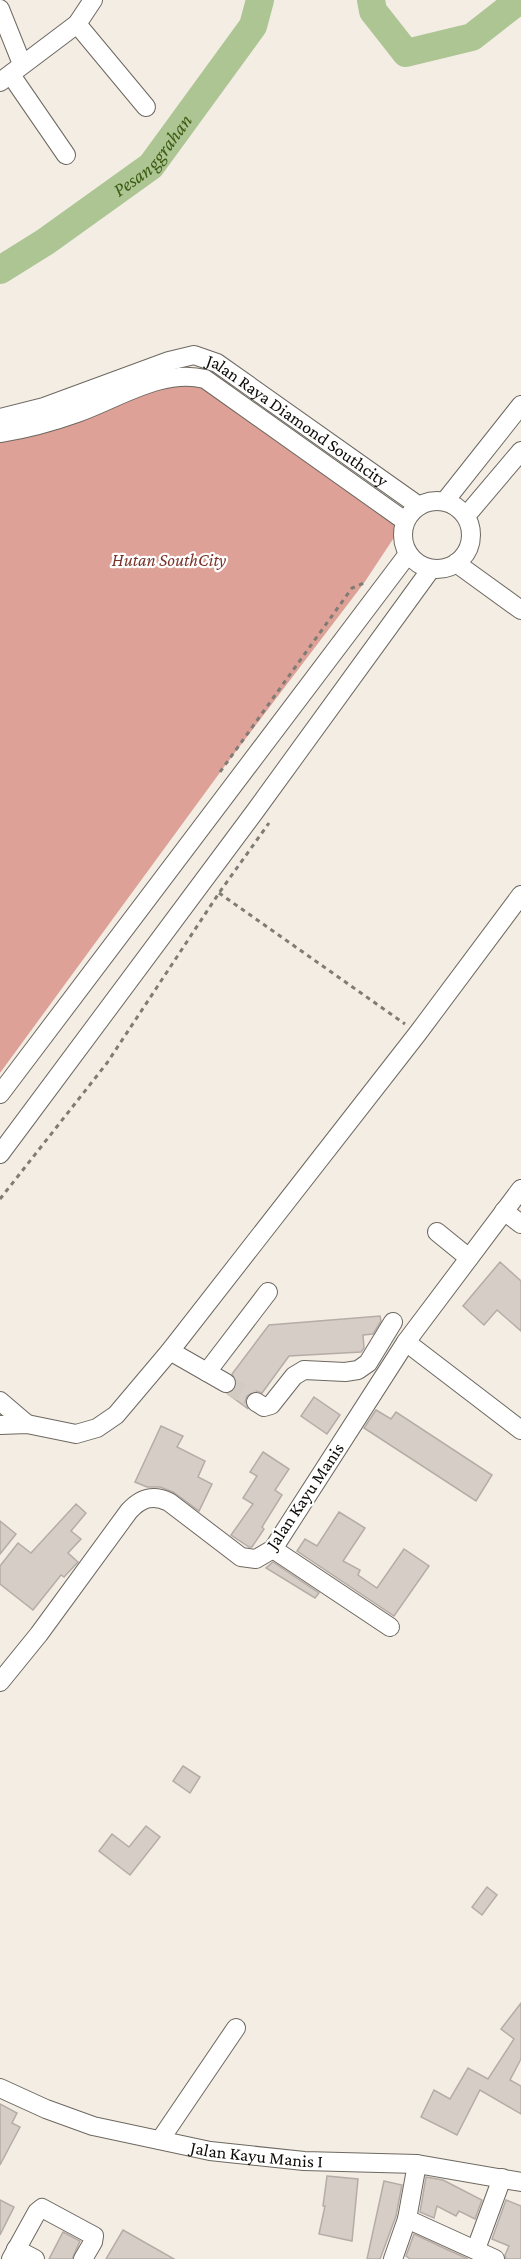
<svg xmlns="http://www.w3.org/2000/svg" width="521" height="2259" font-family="'Crimson Pro',serif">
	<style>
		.forest { fill: #dea197 }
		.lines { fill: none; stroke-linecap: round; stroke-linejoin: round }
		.river { stroke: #acc593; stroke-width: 28 }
		.building { fill: #d7cdc7; stroke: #b6aca7; stroke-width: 1.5 }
		.minor-tunnel { stroke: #d1cbc3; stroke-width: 18; stroke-dasharray: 18 9; stroke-linecap: butt }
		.minor-casing { stroke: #6d6860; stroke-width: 20 }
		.path { stroke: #7f7b75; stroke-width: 3; stroke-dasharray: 4.5 4.5; stroke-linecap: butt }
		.minor { stroke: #fff; stroke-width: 18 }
		.labels { text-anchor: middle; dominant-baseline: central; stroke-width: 4.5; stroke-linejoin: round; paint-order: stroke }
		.street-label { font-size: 18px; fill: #0e0c09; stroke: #fff }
		.park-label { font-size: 18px; font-style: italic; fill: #7b3228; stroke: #fff }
		.water-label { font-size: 20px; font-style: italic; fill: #3e5c13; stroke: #fff }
	</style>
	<rect width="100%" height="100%" fill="#f3ede4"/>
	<path class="forest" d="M192,376L405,521L364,583L224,767L0,1073V433Z"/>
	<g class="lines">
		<g class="river">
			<path d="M371,0L373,11L406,53L472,37L518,1L521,2"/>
			<path id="s1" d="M0,270L45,242L151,166L253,26L260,0"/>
		</g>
	</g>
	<g class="building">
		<path d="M500,1262L521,1281V1331L497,1310L484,1325L463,1306Z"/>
		<path d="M380,1316L381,1321L373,1334L363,1335L364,1348L361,1352L289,1356L262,1393L256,1391L247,1396L245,1402L247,1408L228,1394L235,1389L237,1384L232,1374L269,1325Z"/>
		<path d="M314,1397L340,1415L327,1434L301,1416Z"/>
		<path d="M376,1410L391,1419L396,1412L492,1475L476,1501L364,1428Z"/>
		<path d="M161,1426L183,1436L177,1447L205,1461L198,1477L212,1484L199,1511L173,1492L160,1487H147L135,1482Z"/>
		<path d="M263,1452L289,1469L275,1490L282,1495L262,1527L264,1529L252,1547H249L231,1535L253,1504L243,1498L257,1476L250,1472Z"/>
		<path d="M76,1504L86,1513L71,1531L81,1539L68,1553L78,1562L64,1577L61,1575L33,1610L0,1584V1566L18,1543L31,1553Z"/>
		<path d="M339,1512L365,1528L343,1561L360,1570L358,1575L377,1588L404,1549L429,1566L394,1616L297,1551L305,1539L317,1546Z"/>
		<path d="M0,1521L16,1534L0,1554Z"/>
		<path d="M273,1562L319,1593L315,1598L266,1568Z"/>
		<path d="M183,1766L200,1777L190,1793L173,1781Z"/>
		<path d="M146,1826L160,1837L130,1875L99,1851L112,1834L129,1847Z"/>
		<path d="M487,1887L497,1895L482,1915L472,1907Z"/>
		<path d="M521,2003V2059L510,2080L521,2086V2114L480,2090L457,2135L421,2117L434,2090L450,2099L468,2068L488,2079L514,2039L501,2029Z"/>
		<path d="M0,2104L17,2113L12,2123L20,2127L0,2165Z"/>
		<path d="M327,2176L358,2179L352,2241L319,2234L325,2206H323Z"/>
		<path d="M426,2177L443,2180L482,2200L475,2219L459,2211L456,2216L437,2206L434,2218L420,2212Z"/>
		<path d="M384,2181L402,2185L396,2216L380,2259H367Z"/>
		<path d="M0,2200L14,2207L0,2235Z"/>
		<path d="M506,2200L521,2206V2259H506L505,2255L509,2246L492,2239Z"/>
		<path d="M123,2230L174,2259H106Z"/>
		<path d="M63,2232L80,2241L72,2259H49Z"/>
		<path d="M414,2234L446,2249L468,2259H410L406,2256Z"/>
	</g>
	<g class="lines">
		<path class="minor-tunnel" d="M226,1383L256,1402"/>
		<defs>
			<g id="minor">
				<path d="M0,9L22,64"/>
				<path d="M77,24L146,107"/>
				<path d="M11,75L66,155"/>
				<path d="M0,82L77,24L93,0"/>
				<path id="s2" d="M0,418L44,407L169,361L194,355L217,363L419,506"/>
				<path d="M0,433C26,429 52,422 77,413C117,399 162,368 205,379L405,521"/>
				<circle cx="437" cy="535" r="34"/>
				<path d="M445,501L521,405"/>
				<path d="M466,516L521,451"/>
				<path d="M456,563L521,610"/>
				<path d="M0,1094L408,554"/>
				<path d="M0,1154L256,810L431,569"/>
				<path d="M504,1211L521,1224"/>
				<path d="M437,1232L469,1258"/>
				<path d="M406,1342L521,1430"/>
				<path d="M170,1351L226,1383"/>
				<path d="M207,1372L268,1292"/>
				<path d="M0,1401L27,1424"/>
				<path d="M256,1402L264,1407L271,1405L294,1376L304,1370L345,1372L358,1370L368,1363L393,1322"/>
				<path d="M0,1425L27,1424L76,1434L97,1428L116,1415L170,1351L418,1033L521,895"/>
				<path d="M273,1549L390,1627"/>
				<path d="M0,1682L39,1634L129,1511C141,1498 153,1494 169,1502L241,1557L256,1559L273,1549L406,1342L521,1189"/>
				<path id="s3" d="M0,2088L46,2109L93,2126L210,2151L304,2161L417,2164L521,2182"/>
				<path d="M160,2140L236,2028"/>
				<path d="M407,2219L495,2259"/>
				<path d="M16,2249L35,2259"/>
				<path d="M476,2249L502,2178"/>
				<path d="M11,2259L37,2212L42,2208L94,2236L93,2242L83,2259"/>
				<path d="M393,2259L407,2219L417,2164"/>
			</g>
		</defs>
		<use href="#minor" class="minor-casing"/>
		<g class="path">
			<path d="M220,772L352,588L364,583"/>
			<path d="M219,893L405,1024"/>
			<path d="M0,1199L107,1063L219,893L269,823"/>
		</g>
		<use href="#minor" class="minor"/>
	</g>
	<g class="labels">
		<g class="street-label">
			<text stroke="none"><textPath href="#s2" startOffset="327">Jalan Raya Diamond Southcity</textPath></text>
			<text transform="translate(305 1496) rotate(-56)">Jalan Kayu Manis</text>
			<text stroke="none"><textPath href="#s3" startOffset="267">Jalan Kayu Manis I</textPath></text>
		</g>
		<g class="park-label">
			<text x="169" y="560">Hutan SouthCity</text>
		</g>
		<g class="water-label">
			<text stroke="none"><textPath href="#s1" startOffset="192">Pesanggrahan</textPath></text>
		</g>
	</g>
</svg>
